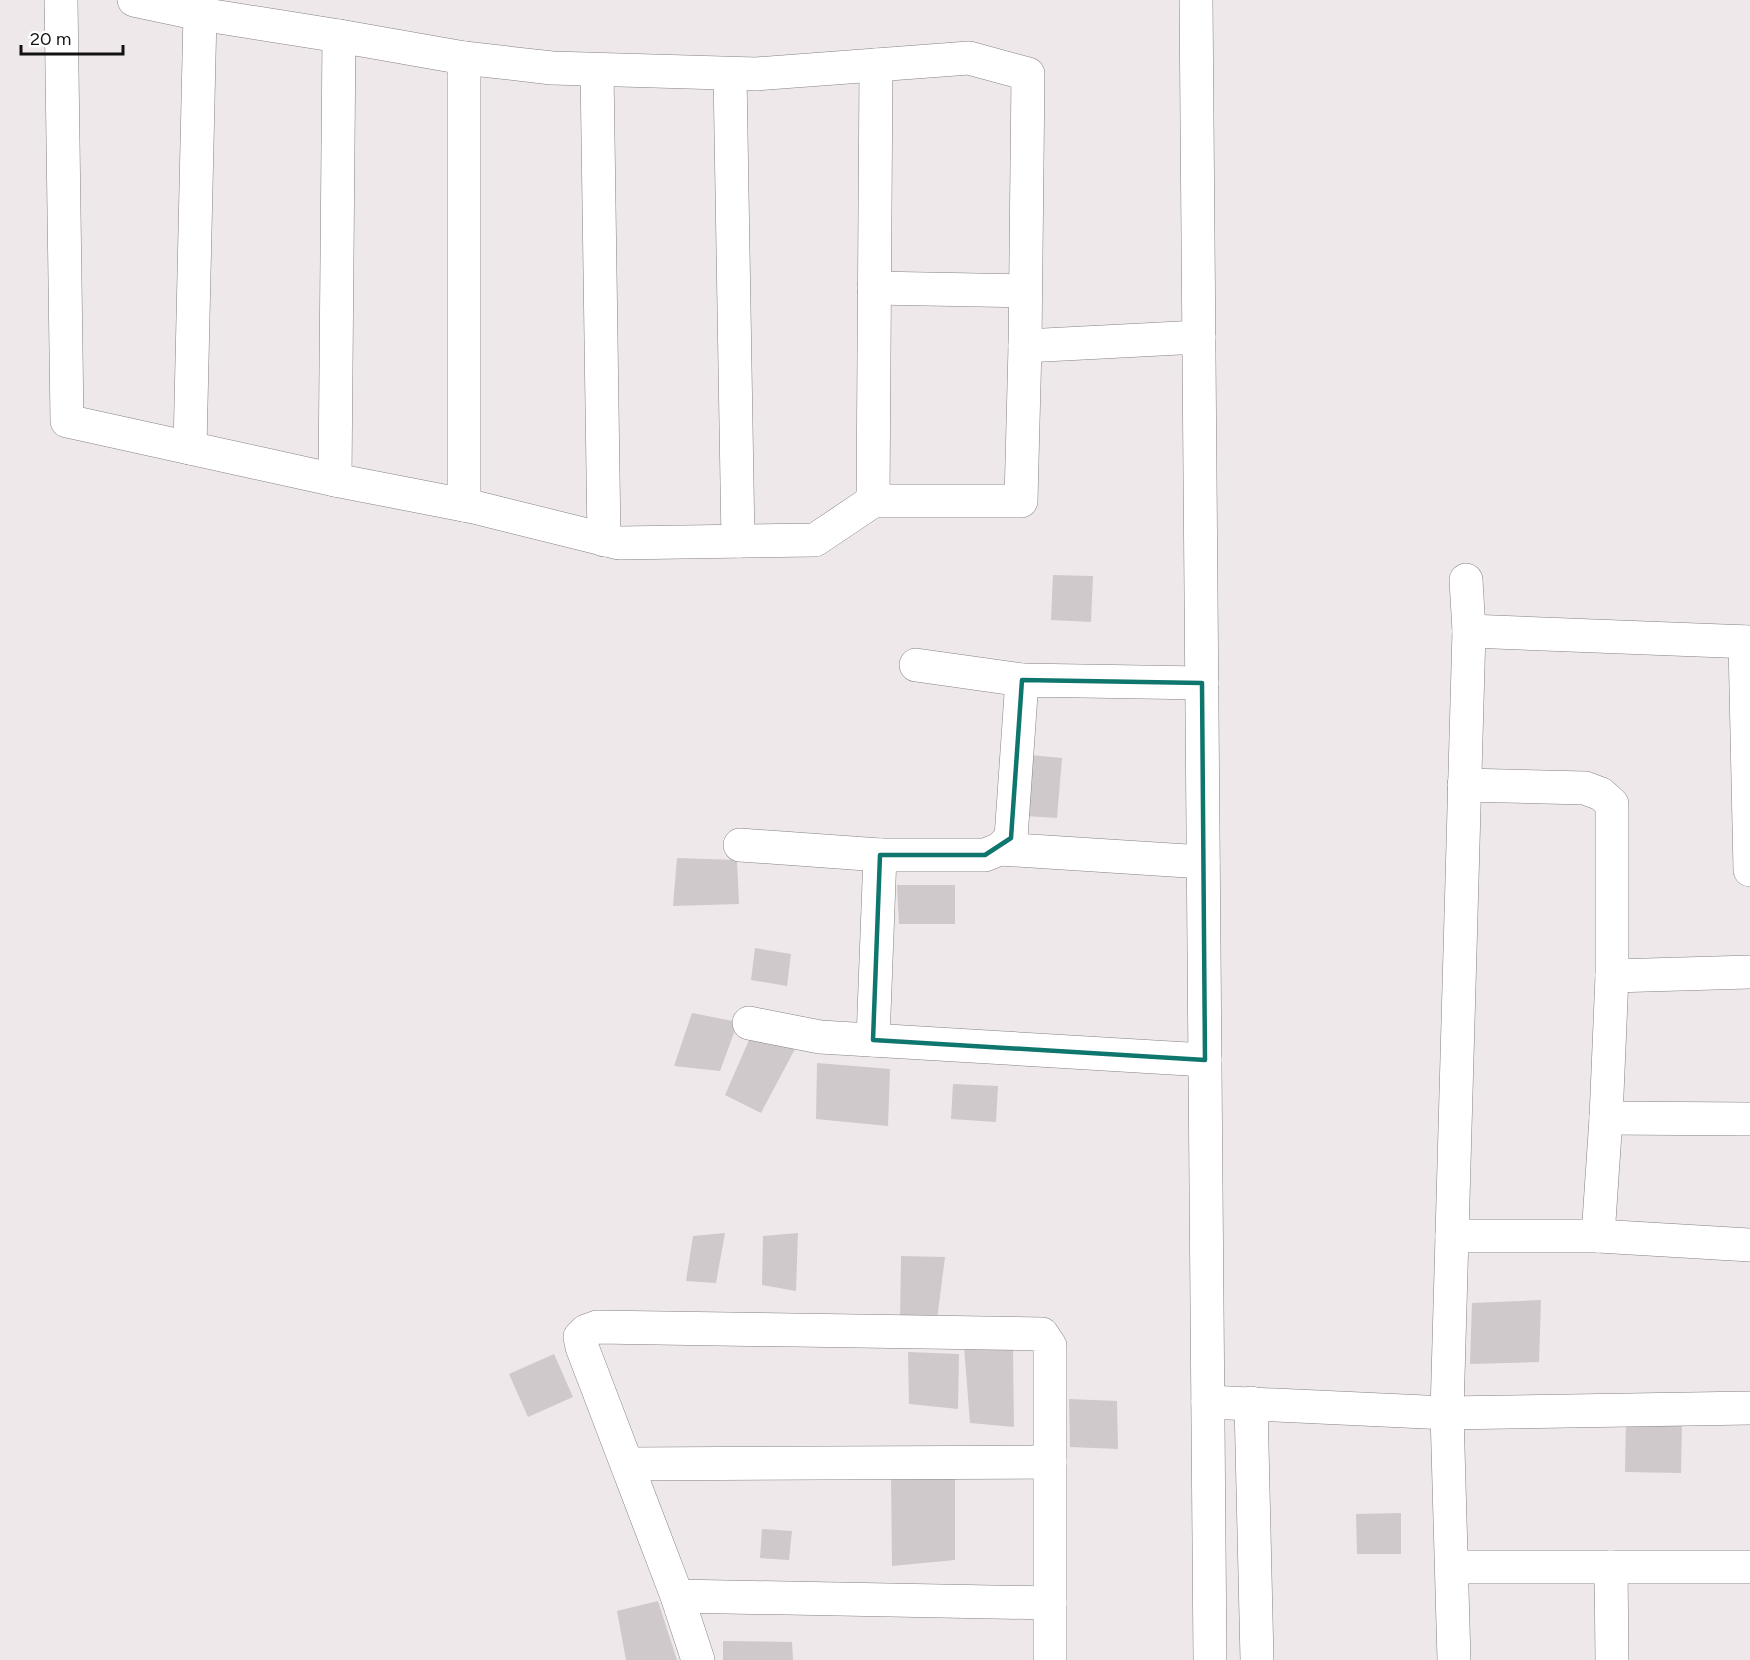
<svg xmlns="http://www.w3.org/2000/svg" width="1750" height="1660" font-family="Figtree,sans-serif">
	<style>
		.building { fill: #cfc9cb }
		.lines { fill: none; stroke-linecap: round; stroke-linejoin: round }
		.minor-casing { stroke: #868183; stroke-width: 34 }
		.minor { stroke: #fff; stroke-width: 33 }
		.marked { fill: none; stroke: #0f766e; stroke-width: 4.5; stroke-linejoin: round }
	</style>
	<rect width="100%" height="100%" fill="#eee8ea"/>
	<g class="building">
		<path d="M1053,575L1093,576L1091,622L1051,620Z"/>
		<path d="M1030,755L1062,758L1057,818L1025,816Z"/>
		<path d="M677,858L737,860L739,904L673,906Z"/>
		<path d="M897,885H955V924H899Z"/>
		<path d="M755,948L791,954L787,986L751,980Z"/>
		<path d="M692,1013L738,1022L720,1071L674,1066Z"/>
		<path d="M753,1031L795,1049L761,1113L725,1095Z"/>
		<path d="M817,1063L890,1069L888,1126L816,1119Z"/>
		<path d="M953,1084L998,1086L996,1122L951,1119Z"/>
		<path d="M725,1233L716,1283L686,1281L693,1236Z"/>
		<path d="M798,1233L796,1291L762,1285L763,1236Z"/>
		<path d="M901,1256L945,1257L937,1320H900Z"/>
		<path d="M1541,1300L1539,1362L1470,1364L1472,1303Z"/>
		<path d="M964,1346L1013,1348L1014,1427L970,1423Z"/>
		<path d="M908,1352L959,1354L958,1409L909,1404Z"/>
		<path d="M554,1354L573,1397L528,1417L509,1374Z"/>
		<path d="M1069,1399L1117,1401L1118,1449L1070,1447Z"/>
		<path d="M1626,1420L1682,1421L1681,1473L1625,1472Z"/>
		<path d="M955,1470V1560L892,1566L891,1474Z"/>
		<path d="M1401,1513V1554H1357L1356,1514Z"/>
		<path d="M762,1529L792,1531L789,1560L760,1558Z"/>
		<path d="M658,1601L677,1660H626L617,1611Z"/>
		<path d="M723,1641L792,1642L793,1660H723Z"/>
	</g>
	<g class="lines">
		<defs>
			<g id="minor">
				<path d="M61,0L67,421L335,480"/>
				<path d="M134,0L200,14L339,36"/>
				<path d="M1196,0L1210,1660"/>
				<path d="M339,36L464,58L552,68L756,74L969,58L1028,74L1025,346L1021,501H873L815,540L619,543L474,507L335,480Z"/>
				<path d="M464,58V505"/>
				<path d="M597,70L604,540"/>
				<path d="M730,74L738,541"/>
				<path d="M874,288L1025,291"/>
				<path d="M1025,346L1199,337"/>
				<path d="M190,448L200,14"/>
				<path d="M873,501L876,65"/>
				<path d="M1466,580L1469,631"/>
				<path d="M1745,642L1750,870"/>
				<path d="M916,665L1022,680"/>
				<path d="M1464,785L1585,788L1601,794L1612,804V976L1750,972"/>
				<path d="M740,845L880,855"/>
				<path d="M1000,849L1203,862"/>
				<path d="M749,1023L820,1037L1205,1060"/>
				<path d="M873,1040L880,855H985L1000,849L1011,838L1022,680L1202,683"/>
				<path d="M1606,1118L1750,1119"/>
				<path d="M1452,1236H1598L1606,1118L1612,976"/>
				<path d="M1598,1236L1750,1245"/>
				<path d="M1208,1402L1447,1413L1469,631L1750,642"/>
				<path d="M1251,1403L1257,1660"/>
				<path d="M627,1464L1050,1462"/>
				<path d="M1452,1567H1750"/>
				<path d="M1611,1567L1612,1660"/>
				<path d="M677,1596L1050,1603"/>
				<path d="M698,1660L677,1596L582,1347L580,1337L586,1331L597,1327L1042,1334L1050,1346V1660"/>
				<path d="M1454,1660L1447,1413L1750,1408"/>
			</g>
		</defs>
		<use href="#minor" class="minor-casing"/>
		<use href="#minor" class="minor"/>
	</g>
	<path class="marked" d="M1022,680L1202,683L1205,1060L873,1040L880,855H985L1011,838Z"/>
	<path d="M21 45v9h102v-9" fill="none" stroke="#131212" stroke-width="3"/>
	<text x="30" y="45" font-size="18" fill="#131212" stroke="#ffffff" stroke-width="4.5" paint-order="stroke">20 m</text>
</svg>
